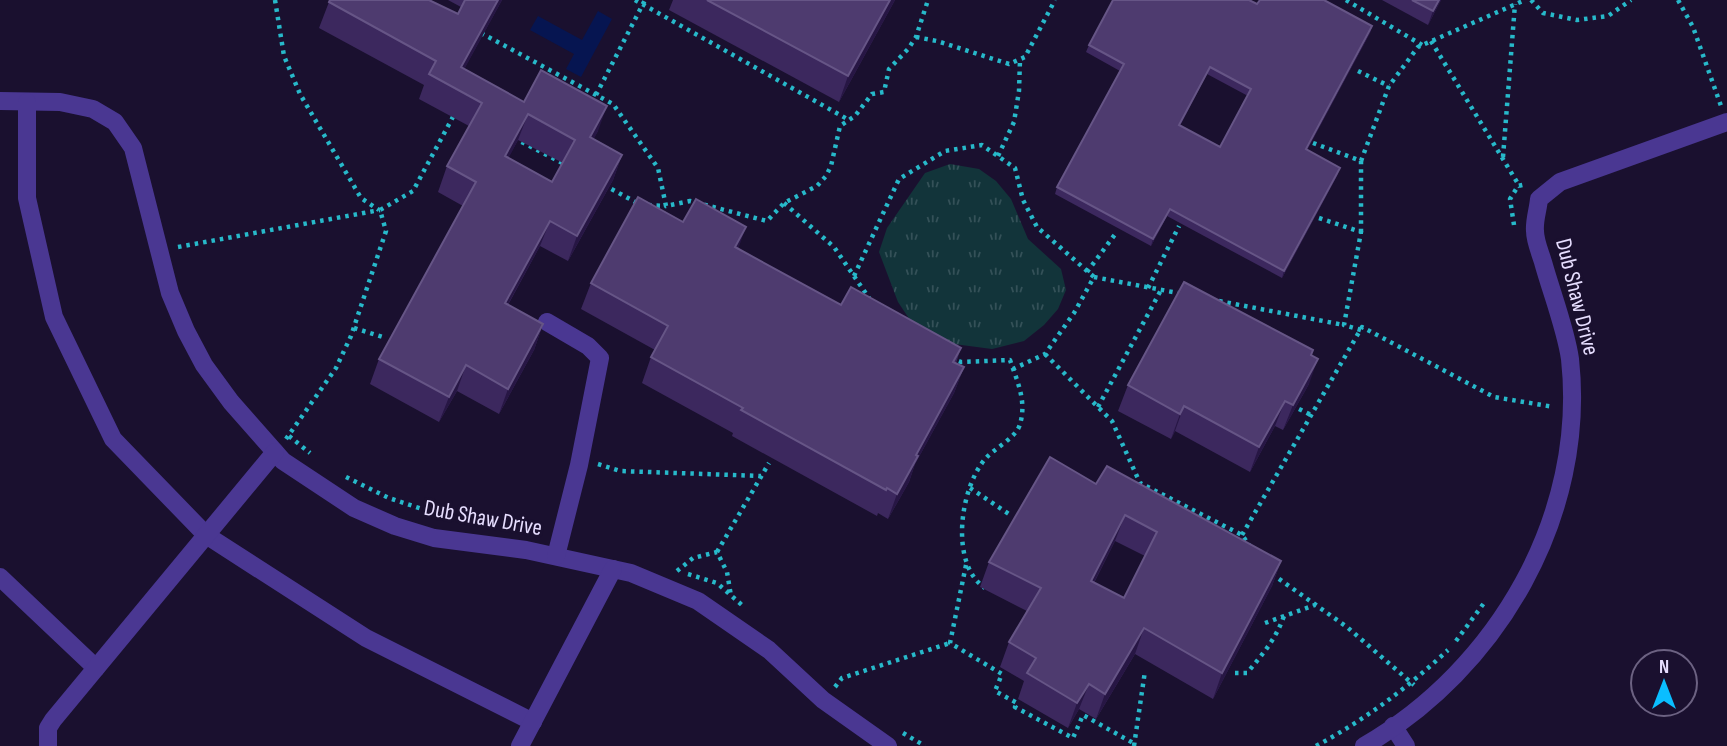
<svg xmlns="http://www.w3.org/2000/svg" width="1727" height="746" font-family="'Sofia Sans Condensed',sans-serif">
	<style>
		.grass { fill: url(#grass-tufts) }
		.water { fill: #061551 }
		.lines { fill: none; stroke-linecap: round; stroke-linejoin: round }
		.path { stroke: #27b9ca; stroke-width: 4.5; stroke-dasharray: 3.5 5; stroke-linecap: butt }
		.minor { stroke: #4a3792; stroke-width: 18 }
		.wall { fill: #3c285e; fill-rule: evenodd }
		.shaded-wall { fill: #271644 }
		.building { fill: #4e3b6f; stroke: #665586; stroke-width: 2; fill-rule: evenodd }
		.labels { text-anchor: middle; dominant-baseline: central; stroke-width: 6; stroke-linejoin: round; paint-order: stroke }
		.street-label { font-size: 23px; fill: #e7deff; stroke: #1a102f }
	</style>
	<defs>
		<pattern id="grass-tufts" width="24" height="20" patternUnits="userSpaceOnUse" patternTransform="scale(1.75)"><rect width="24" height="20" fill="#12343a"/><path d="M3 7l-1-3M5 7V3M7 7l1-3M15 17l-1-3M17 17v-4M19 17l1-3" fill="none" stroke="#345158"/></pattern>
	</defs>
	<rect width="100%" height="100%" fill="#1a102f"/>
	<path class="grass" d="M950,164L979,169L996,181L1011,199L1028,239L1061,269L1066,290L1058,309L1044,325L1024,341L992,349L954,344L918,332L898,302L879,252L887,228L925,173Z"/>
	<path class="water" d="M598,11L612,19L581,77L566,69L574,54L530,30L538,16L582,40Z"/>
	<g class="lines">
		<g class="path">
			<path d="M275,0L284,56L300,94L361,198L379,210"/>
			<path d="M635,0L849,120"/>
			<path d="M1346,0L1422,45"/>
			<path d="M1531,0L1543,13L1577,20L1608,16L1631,0"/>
			<path d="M1678,0L1693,27L1721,106"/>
			<path d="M481,33L613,104L658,168L666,206L690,201L767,221L784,203L817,186L826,176L831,166L840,126L855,116L872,94L884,92L889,69L908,49L916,37L928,0"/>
			<path d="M916,37L937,41L1009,64L1025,57L1055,0"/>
			<path d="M1431,41L1520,187"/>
			<path d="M1358,71L1389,86"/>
			<path d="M596,95L645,0"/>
			<path d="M514,138L568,166"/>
			<path d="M1313,143L1361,161V232"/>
			<path d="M998,156L1014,122L1019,91L1020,60"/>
			<path d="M1503,157L1515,4"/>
			<path d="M1361,161L1389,86L1418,47L1525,0"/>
			<path d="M604,185L639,204"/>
			<path d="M784,203L834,247L869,298"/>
			<path d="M648,205L666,206"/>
			<path d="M1319,218L1361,232L1344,325L1361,330"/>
			<path d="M1514,225L1510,199L1518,186L1527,184"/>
			<path d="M178,247L380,210"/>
			<path d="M1087,272L1116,233"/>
			<path d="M854,276L899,179L945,151L982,145L1015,168L1023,200L1037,227L1094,277L1074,313L1045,354L1013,369"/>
			<path d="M1094,277L1183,294"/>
			<path d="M1148,288L1179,226"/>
			<path d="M1219,301L1344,325"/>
			<path d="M354,328L383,337"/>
			<path d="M1045,354L1112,421L1140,483L1242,535L1249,545"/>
			<path d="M951,358L961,362L1010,360C1017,381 1027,401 1020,424C1017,437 995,448 986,458C960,487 949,564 985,588"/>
			<path d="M1098,407L1161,290"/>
			<path d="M1299,409L1311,415"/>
			<path d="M289,436L310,453"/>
			<path d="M286,439L336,368L351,336L386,231L380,210L413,191L454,115"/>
			<path d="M598,464L620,471L761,476"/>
			<path d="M346,477L389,498L452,519"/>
			<path d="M970,488L1009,514"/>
			<path d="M1242,535L1362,327L1494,397L1554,407"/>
			<path d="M717,552L769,463"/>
			<path d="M966,565L950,643L1002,674L995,691L1017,703L1015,707L1073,738L1083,715L1135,744"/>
			<path d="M677,571L693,558L717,552L727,572L731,596"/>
			<path d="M688,574L717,583L743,606"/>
			<path d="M1272,574L1347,627L1414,685"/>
			<path d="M1265,623L1315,605"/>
			<path d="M1456,641L1484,603"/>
			<path d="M1235,673H1247C1262,655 1276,639 1284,616"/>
			<path d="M835,687L842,678L950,643"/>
			<path d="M903,733L925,746"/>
			<path d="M1134,746L1145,671"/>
			<path d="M1316,746C1366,719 1406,689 1448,650"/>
		</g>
		<g class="minor">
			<path d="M0,101L60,102L93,109L115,122L133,148L170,293L186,331L204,365L231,402L283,461L354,508L395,526L434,538L526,550L631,573L698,601L769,650L823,700L888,746"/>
			<path d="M27,102V198L54,317L113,439L206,535L366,638L533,722"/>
			<path d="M547,322L588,346L600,358L579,465L556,556"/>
			<path d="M0,577L96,668"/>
			<path d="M1393,726L1406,746"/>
			<path d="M48,746V728L53,720L275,452"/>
			<path d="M520,746L613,569"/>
			<path d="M1364,746C1498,669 1587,515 1570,359C1566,330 1551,291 1543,262C1540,252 1535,241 1535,231C1534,221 1538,210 1539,199L1560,182L1727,122"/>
		</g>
	</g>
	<g class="wall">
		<path d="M448,0H502L464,69L524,102L598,131L593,139L622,155L613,180L568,261L540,246L508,305L543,324L534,350L499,414L457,391L439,422L370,384L379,359L463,206L438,192L447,166L469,126L419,99L424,85L319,28L329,2L458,14L461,7ZM518,140L563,163L552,182L508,158Z"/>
		<path d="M673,0H895L839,102L669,10Z"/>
		<path d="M1382,0H1441L1428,25Z"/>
		<path d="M1257,4L1372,26L1370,33L1307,150L1338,174L1282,278L1167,216L1151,246L1055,194L1057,187L1120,71L1086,52L1089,45ZM1207,74L1248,96L1220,147L1180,125Z"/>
		<path d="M683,222L738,249L841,305L961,348L956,363L964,367L954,393L915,464L909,482L888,519L878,513L877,516L732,436L733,433L642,383L651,357L655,350L581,309L591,283Z"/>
		<path d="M1311,356L1309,384L1283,430L1275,426L1250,472L1175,431L1171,439L1118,411L1128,385Z"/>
		<path d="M1096,484L1281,561L1272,586L1213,699L1135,654L1096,719L1079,709L1068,728L1018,699L1024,681L1000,667L1009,642L1027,611L980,587L989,562ZM1115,541L1145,556L1124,598L1094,583Z"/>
	</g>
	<g class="shaded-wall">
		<path d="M498,0H502L454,88L461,67Z"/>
		<path d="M890,0H895L839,102L848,76Z"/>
		<path d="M1439,0H1441L1428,25L1433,11Z"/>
		<path d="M1372,26L1370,33L1304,156L1306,149Z"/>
		<path d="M1210,67L1207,74L1177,132L1179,125Z"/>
		<path d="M607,106L598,131L581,163L590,137Z"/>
		<path d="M528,114L518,140L496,182L505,156Z"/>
		<path d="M622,155L613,180L568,261L577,236Z"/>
		<path d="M1340,168L1338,174L1282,278L1284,271Z"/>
		<path d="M1170,209L1167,216L1151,246L1153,239Z"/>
		<path d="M550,221L540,246L495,328L505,303Z"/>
		<path d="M746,227L737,252L735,247Z"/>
		<path d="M543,324L534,350L499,414L508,389Z"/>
		<path d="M1318,359L1309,384L1283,430L1293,405Z"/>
		<path d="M466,365L457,391L439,422L449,397Z"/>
		<path d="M964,367L954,393L915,464L909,482L888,519L897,494L916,455Z"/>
		<path d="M1285,401L1275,426L1250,472L1259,447Z"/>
		<path d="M1184,406L1175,431L1171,439L1180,414Z"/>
		<path d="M1125,515L1115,541L1082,606L1091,581Z"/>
		<path d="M1281,561L1272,586L1213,699L1222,673Z"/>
		<path d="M1144,628L1135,654L1096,719L1105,694Z"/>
		<path d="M1089,684L1079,709L1068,728L1077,703Z"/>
	</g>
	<g class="building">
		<path d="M330,0H429L458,14L465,0H498L461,67L524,102L541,70L607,106L590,137L622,155L577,236L550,221L505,303L543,324L508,389L466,365L449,397L379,359L476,182L447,166L482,103L429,74L436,61L329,2ZM528,114L575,140L552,182L505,156Z"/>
		<path d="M707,0H890L848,76Z"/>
		<path d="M1113,0H1249L1257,4L1260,0H1324L1372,26L1306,149L1340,168L1284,271L1170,209L1153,239L1057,187L1124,64L1089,45ZM1210,67L1251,89L1220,147L1179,125Z"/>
		<path d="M1412,0H1439L1433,11Z"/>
		<path d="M638,197L683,222L696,199L746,227L735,247L841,305L851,287L961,348L953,362L964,367L916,455L918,456L897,494L887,488L886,490L741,410L743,408L651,357L668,326L591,283Z"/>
		<path d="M1184,282L1313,350L1311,355L1318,359L1293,405L1285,401L1259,447L1184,406L1180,414L1128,385Z"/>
		<path d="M1050,457L1096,484L1107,466L1281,561L1222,673L1144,628L1105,694L1089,684L1077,703L1027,673L1036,658L1009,642L1041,588L989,562ZM1125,515L1157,532L1124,598L1091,581Z"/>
	</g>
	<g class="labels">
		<g class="street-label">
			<text transform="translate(1577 297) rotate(76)">Dub Shaw Drive</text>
			<text transform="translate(483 518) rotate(10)">Dub Shaw Drive</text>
		</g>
	</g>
	<g transform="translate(1664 683)"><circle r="33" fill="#1a102f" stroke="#6c6282" stroke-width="2"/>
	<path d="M0-5L12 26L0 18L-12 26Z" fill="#0abeff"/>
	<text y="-10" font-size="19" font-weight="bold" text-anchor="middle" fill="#e7deff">N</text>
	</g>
</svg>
